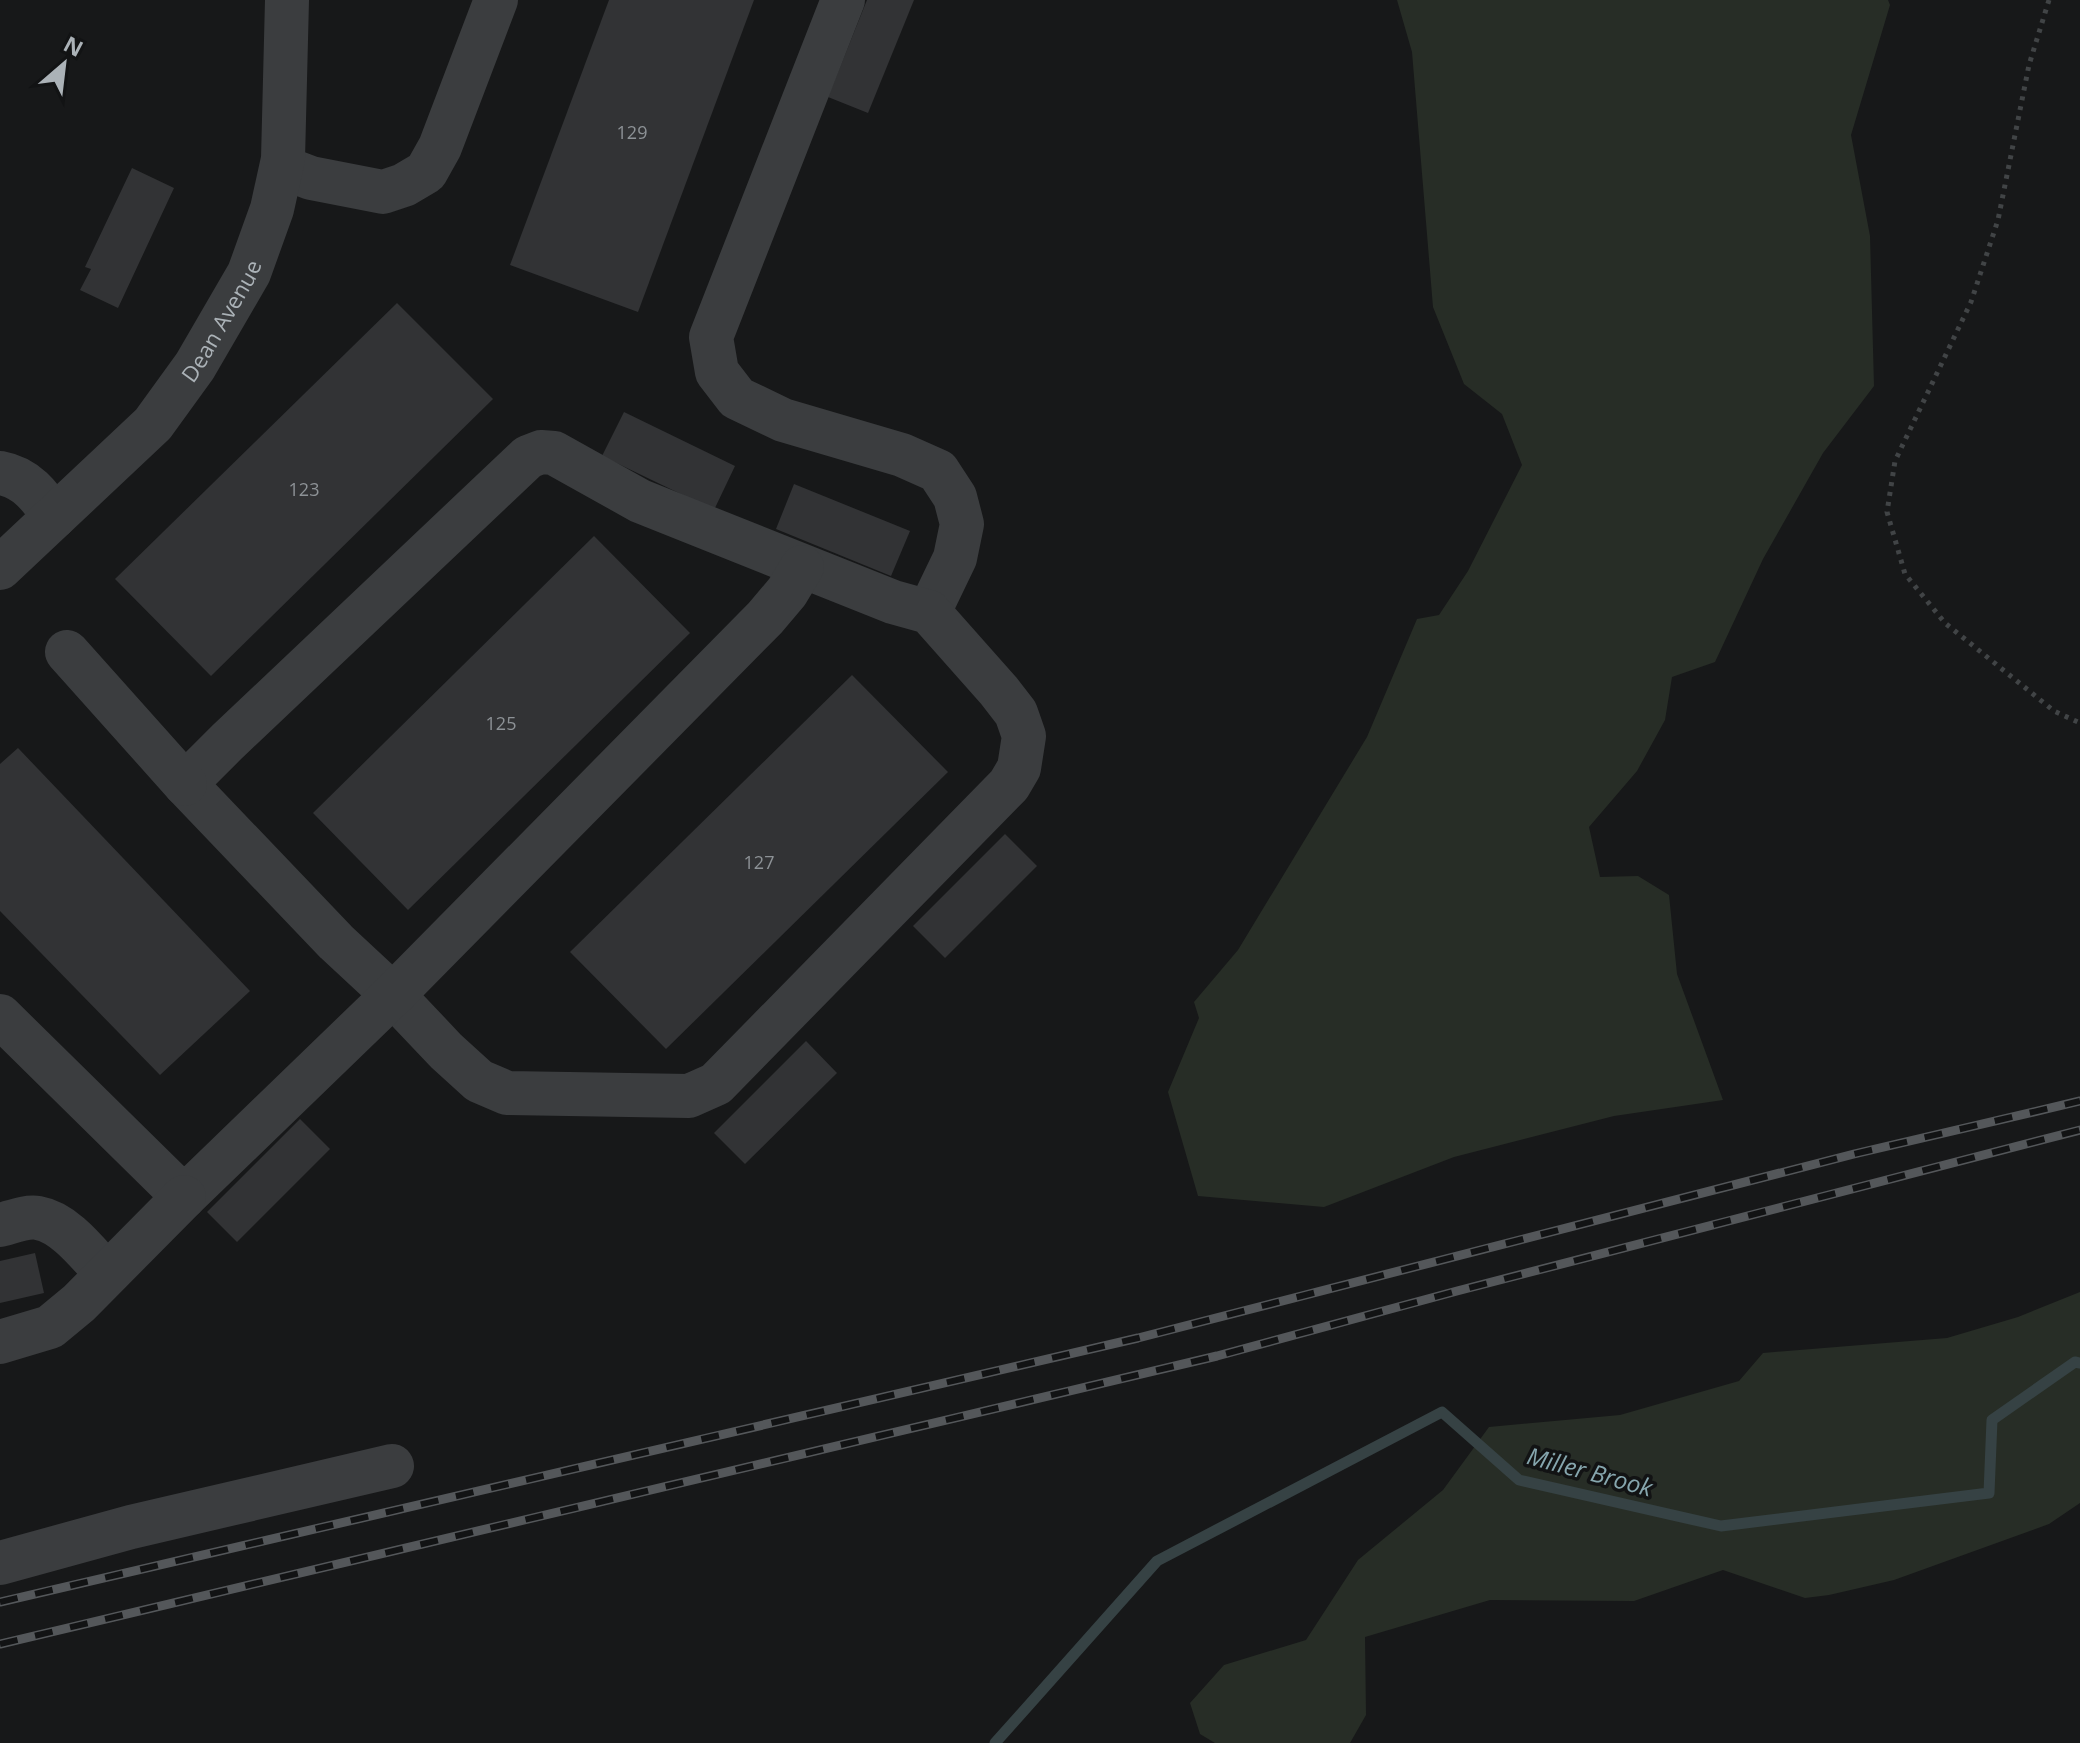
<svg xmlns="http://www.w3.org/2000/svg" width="2080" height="1743" font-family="'Open Sans',sans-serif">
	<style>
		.green { fill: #272d26 }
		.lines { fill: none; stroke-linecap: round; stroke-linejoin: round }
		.stream { stroke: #364244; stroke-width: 11 }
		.building { fill: #323335 }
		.path { stroke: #414446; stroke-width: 5; stroke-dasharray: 4 6; stroke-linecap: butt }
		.minor { stroke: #3b3d3f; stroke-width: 44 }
		.rail-casing { stroke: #54575a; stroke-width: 9 }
		.rail { stroke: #121314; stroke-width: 6; stroke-dasharray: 18; stroke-linecap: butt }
		.labels { text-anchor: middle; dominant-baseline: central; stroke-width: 7; stroke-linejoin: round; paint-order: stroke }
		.number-label { font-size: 18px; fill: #8d9296 }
		.street-label { font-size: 22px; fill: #abb2b7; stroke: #121314 }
		.water-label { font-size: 24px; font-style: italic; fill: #86a6ae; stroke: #121314 }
	</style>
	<rect width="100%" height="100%" fill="#171819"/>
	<g class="green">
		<path d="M1397,0H1888L1890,5L1851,135L1870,236L1874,386L1823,453L1763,559L1715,662L1672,677L1665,720L1637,771L1589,827L1600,877L1638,876L1669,895L1677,974L1723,1100L1614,1116L1454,1157L1324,1207L1198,1196L1168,1092L1199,1018L1194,1002L1238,950L1367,737L1417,619L1439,615L1468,571L1522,465L1502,414L1464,384L1433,307L1412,52Z"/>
		<path d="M2080,1292V1503L2049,1524L1894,1580L1829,1595L1805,1598L1723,1570L1634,1601L1490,1600L1365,1637L1366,1715L1350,1743H1215L1200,1734L1190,1703L1224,1665L1306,1640L1358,1560L1443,1490L1489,1427L1620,1415L1739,1381L1763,1353L1947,1338L2018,1317Z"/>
	</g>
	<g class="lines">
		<path class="stream" d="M995,1743L1157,1561L1442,1412L1519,1480L1721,1526L1989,1493L1992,1420L2075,1362L2080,1363"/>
	</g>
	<g class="building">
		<path d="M609,0H754L638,312L510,265Z"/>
		<path d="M867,0H914L868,113L828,97Z"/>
		<path d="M132,168L174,188L118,308L80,290L91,269L85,267Z"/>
		<path d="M397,303L493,399L211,676L115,579Z"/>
		<path d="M624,412L735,466L714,510L602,456Z"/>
		<path d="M794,484L910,531L891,576L776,529Z"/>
		<path d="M594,536L690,633L408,910L313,813Z"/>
		<path d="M852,675L948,772L666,1049L570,952Z"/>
		<path d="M18,748L250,991L160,1075L0,911V764Z"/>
		<path d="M1005,834L1037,866L945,958L913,926Z"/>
		<path d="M806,1041L837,1073L745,1164L714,1133Z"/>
		<path d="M300,1119L330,1149L237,1242L207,1212Z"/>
		<path d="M35,1253L44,1293L0,1303V1261Z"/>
	</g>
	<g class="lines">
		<path class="path" d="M2049,0L2029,65L1998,220L1971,302L1895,461L1887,512L1905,574L1945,623L2054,711L2080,723"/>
		<g class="minor">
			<path d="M843,0L711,337L717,372L737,398L783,420L902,455L938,471L955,497L962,524L955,558L929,612"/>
			<path d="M282,167L311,178L383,192L404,185L426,172L440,147L496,0"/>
			<path d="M541,452L554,453L640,501L893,602L929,612L999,691L1016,713L1024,736L1019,768L1009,785L716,1084L689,1096L507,1093L479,1081L446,1051L393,995L336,942L185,784L227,742L528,457Z"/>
			<path d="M0,473C27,478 40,496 54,517"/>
			<path id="s1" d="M0,568L153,424L195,366L249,273L272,209L283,159L287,0"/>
			<path d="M67,652L185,784"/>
			<path d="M0,1016L184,1197L393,995L765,618L787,592L802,567"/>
			<path d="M0,1225C12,1222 26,1216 38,1218C66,1223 89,1255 107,1274"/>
			<path d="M0,1342L50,1327L79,1303L184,1197"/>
			<path d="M0,1563L131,1527L392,1466"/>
		</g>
		<defs>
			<g id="rail">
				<path d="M0,1602L1138,1338L1854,1154L2080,1101"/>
				<path d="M0,1644L1217,1356L1457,1291L2080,1130"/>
			</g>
		</defs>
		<use href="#rail" class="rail-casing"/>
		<use href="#rail" class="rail"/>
	</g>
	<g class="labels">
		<g class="number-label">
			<text x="632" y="132">129</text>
			<text x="304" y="489">123</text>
			<text x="501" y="723">125</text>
			<text x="759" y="862">127</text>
		</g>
		<g class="street-label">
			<text stroke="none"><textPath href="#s1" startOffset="334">Dean Avenue</textPath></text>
		</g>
		<g class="water-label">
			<text transform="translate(1590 1471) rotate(15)">Miller Brook</text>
		</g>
	</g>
	<g transform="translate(64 64) rotate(28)" stroke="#121314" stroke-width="6" paint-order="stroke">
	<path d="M0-6L14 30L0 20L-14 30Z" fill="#abb2b7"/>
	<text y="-12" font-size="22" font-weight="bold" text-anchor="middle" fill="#abb2b7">N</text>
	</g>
</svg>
